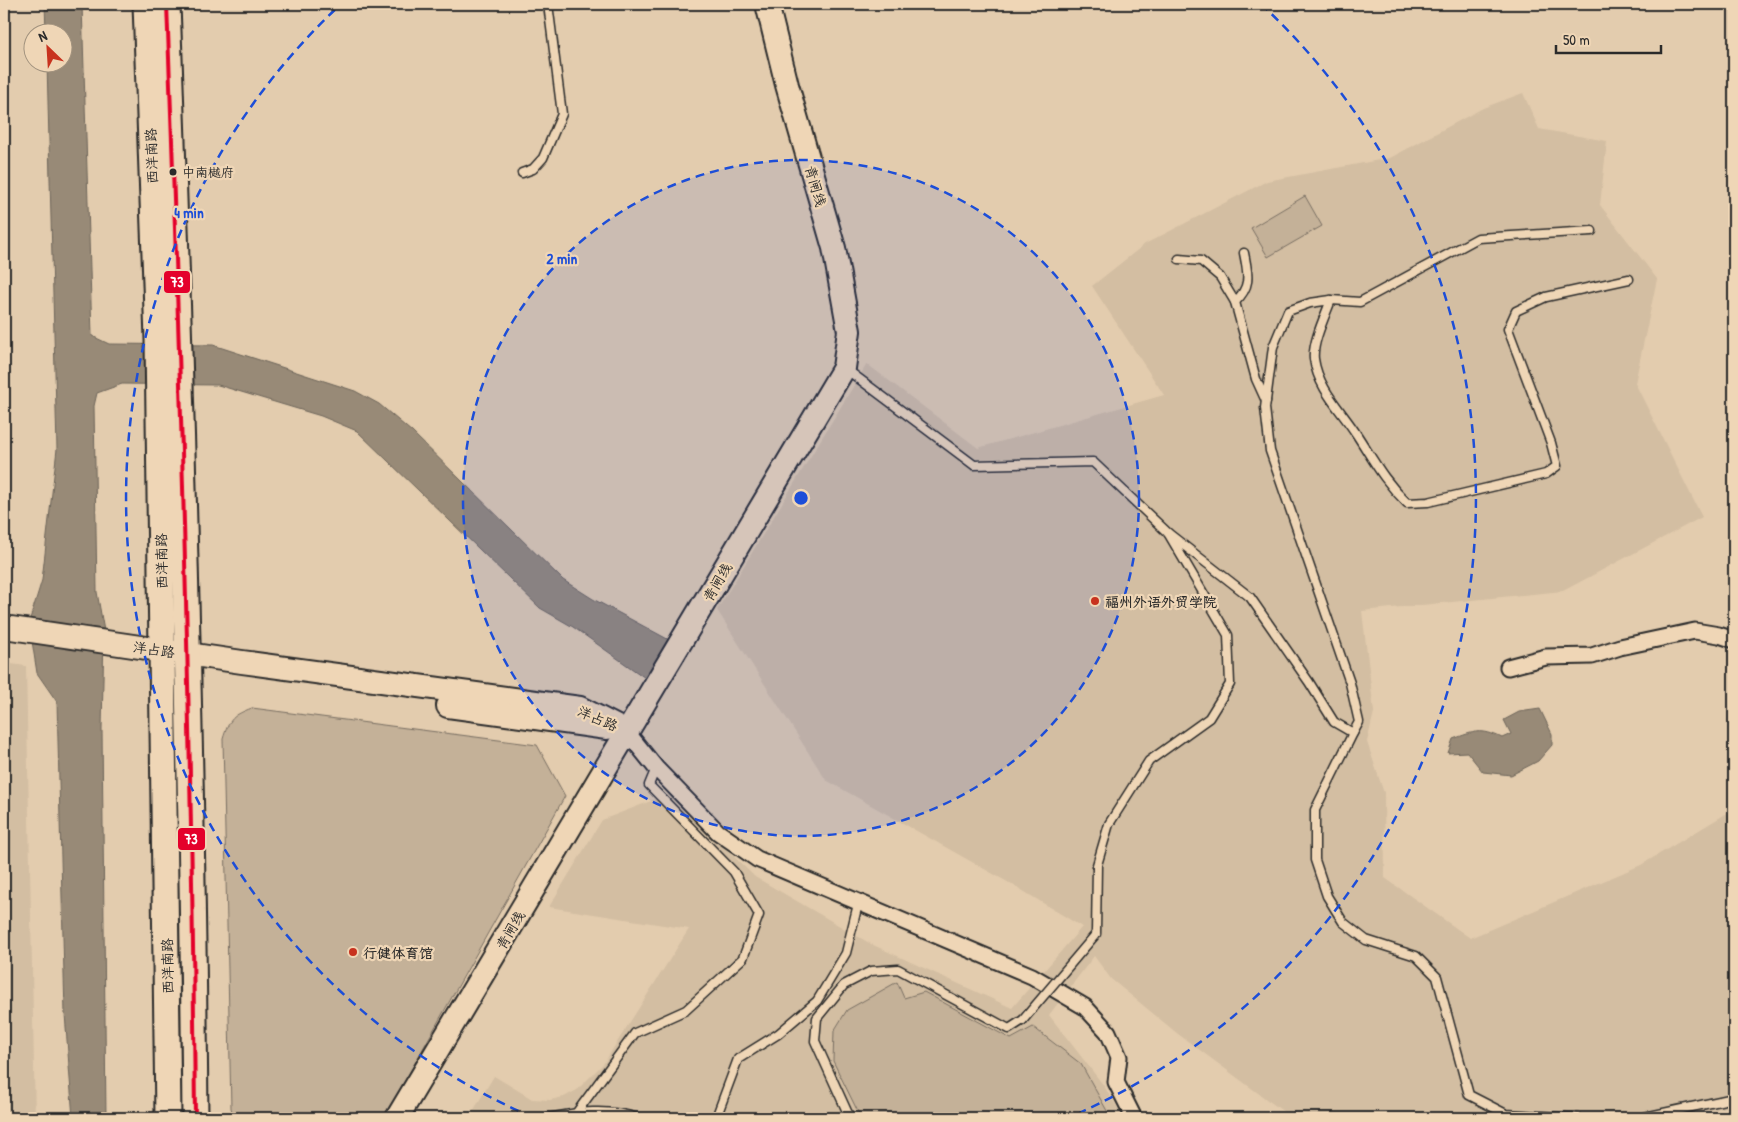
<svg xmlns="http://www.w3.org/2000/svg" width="1738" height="1122" font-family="'Patrick Hand','LXGW WenKai TC',sans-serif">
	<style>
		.built { fill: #d3bea2 }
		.green { fill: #c4b198; stroke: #786e62 }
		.water { fill: #988a77; stroke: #6c6459 }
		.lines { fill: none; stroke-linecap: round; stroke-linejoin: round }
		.lane-casing { stroke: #2b2b2b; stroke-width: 11 }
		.street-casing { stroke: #2b2b2b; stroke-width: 19 }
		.secondary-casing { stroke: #2b2b2b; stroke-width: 26 }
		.primary-casing { stroke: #2b2b2b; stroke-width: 29 }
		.lane { stroke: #efd6b6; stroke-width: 8 }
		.street { stroke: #efd6b6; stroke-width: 15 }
		.secondary { stroke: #efd6b6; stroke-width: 22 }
		.primary { stroke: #efd6b6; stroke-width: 25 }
		.lane-bridge-casing { stroke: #2b2b2b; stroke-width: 11; stroke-linecap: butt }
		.lane-bridge { stroke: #efd6b6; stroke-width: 8 }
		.bus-1-casing { stroke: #efd6b6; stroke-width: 8 }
		.bus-1 { stroke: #e4002b; stroke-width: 4 }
		.ring { fill: none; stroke: #1d4ed8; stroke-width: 2.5; stroke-dasharray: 9 6 }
		.bus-dot { fill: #2b2b2b; stroke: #efd6b6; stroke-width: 2 }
		.poi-dot { fill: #c8321e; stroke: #efd6b6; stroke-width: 2 }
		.labels { text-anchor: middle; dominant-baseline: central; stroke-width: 4.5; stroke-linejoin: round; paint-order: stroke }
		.bus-label { font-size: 13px; fill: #2b2b2b; stroke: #efd6b6; text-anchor: start }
		.street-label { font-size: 14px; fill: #2b2b2b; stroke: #efd6b6 }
		.poi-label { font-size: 14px; font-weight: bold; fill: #2b2b2b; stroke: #efd6b6; text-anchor: start }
		.centre { fill: #1d4ed8; stroke: #efd6b6; stroke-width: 2.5 }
		.ring-label { font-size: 15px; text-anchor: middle; font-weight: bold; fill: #1d4ed8; stroke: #efd6b6; stroke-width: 4.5; stroke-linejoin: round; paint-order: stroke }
		.line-badge { stroke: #efd6b6; stroke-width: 2 }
		.badge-label { font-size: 14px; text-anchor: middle; font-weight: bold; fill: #fff }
	</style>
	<rect width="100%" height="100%" fill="#e3ccae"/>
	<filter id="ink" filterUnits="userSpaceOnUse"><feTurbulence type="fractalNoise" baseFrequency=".02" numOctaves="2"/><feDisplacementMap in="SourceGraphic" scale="10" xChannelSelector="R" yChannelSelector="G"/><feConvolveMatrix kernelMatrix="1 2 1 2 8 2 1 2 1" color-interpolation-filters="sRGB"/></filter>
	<g filter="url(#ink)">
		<g class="built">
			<path d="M1523,93L1539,129L1607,141L1600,205L1657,279L1635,383L1702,517L1563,591L1362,611L1374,712L1367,742L1384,793L1385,878L1470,938L1641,865L1734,809V1106L1659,1118H1292L1178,1034L1111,979L1094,956L1049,1015L1104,1086L1124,1118H469L494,1076L532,1099L550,1100L564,1097L577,1090L604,1063L689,929L549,907L602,820L669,794L755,877L871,944L1012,1008L1082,927L1020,889L826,780L717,610L867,364L978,448L1164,395L1092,286L1145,244L1267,181L1390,158L1483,108Z"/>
			<path d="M4,663L26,666L35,1118H4Z"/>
		</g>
		<g class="green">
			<path d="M1305,196L1322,226L1268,257L1251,228Z"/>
			<path d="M252,708L537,745L565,796L384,1118H234L231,1108L223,739C229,719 233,715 252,708Z"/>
			<path d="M897,982L904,998L924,992L1011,1039L1033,1027L1081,1064L1111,1118H861L833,1061L834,1031L847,1010Z"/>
		</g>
		<g class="water">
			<path d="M45,4H82L92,336L109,344L213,345L355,391L379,404L412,432L563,580L593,599L673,642L648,680L573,627L540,608L357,431L321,416L218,385L122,384L97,393L94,406L97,592L104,631L102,729L106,1118H73L65,1014L57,702L37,673L29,622L42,580L57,449L47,63L62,62V32H46Z"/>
			<path d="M1540,709L1552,734V745L1538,761L1511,775L1483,772L1467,752L1448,753L1453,739C1475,731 1481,728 1502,738L1511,734L1504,720L1519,712Z"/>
		</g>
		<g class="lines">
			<defs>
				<g id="lane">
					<path d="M522,173L533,169L543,158L562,114L548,4"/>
					<path d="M1179,259L1201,261L1220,277L1235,302L1256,379L1266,401"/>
					<path d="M1331,300C1325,316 1312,343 1314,359C1318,389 1342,411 1357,435C1374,461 1384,481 1407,503L1428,502L1546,474L1557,466L1551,443L1508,329L1516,311L1546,297L1629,279"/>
					<path d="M1235,302C1252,286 1248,274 1244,253"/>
					<path d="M846,369L974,465L1093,462L1168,533L1228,635L1230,684L1209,718L1149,761L1109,824L1097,865L1096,934"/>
					<path d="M1168,533L1250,597L1309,682L1334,722L1353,733L1359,722L1350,683L1270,451L1265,408L1273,347L1288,311L1310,303L1331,300L1360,302L1478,238L1592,231"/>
					<path d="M1353,733L1315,810V860L1327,896L1343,922L1366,940L1416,956L1437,977L1469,1095L1506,1114L1578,1118"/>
					<path d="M577,1112L635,1033L686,1010L743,958L759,915L734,872L649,785L656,768"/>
					<path d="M548,1118C578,1112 608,1108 637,1118"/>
					<path d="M716,1118L738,1059L778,1034L817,1001L846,953L858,904"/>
					<path d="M850,1118L815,1041L817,1018L844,985L871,971L898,969L1009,1029L1023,1020"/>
					<path d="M1640,1118L1734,1098"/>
				</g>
				<g id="street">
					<path d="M1508,667L1546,657L1592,656L1620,647L1695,631L1719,635L1734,640"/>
					<path d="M627,732L656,768L718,832L757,859L1032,976L1085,1007L1108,1032L1119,1057L1116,1082L1134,1118"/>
				</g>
				<g id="secondary">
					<path d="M4,627L242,662L580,708L627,732"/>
					<path d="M448,706L607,728"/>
					<path d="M397,1118L844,368L849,331L834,248L787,85L767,4"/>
				</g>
				<g id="primary">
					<path d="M146,4L158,339L168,1118"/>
					<path d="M167,4C181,375 192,747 195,1118"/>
				</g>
			</defs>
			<use href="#lane" class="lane-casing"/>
			<use href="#street" class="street-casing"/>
			<use href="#secondary" class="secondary-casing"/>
			<use href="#primary" class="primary-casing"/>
			<use href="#lane" class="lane"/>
			<use href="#street" class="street"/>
			<use href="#secondary" class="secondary"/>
			<use href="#primary" class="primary"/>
			<defs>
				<path id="lane-bridge" d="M1023,1020L1096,934"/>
			</defs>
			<use href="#lane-bridge" class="lane-bridge-casing"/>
			<use href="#lane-bridge" class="lane-bridge"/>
			<defs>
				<path id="bus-1" d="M167,4C181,375 192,747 195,1118"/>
			</defs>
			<use href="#bus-1" class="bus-1-casing"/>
			<use href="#bus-1" class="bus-1"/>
		</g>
	</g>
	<circle cx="801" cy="498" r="338" fill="#1d4ed8" fill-opacity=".12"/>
	<g class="ring">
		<circle cx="801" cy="498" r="338"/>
		<path d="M532 1117A675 675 0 0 1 341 4M1261 4A675 675 0 0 1 1070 1117"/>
	</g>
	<circle class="bus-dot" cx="173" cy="172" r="4.5"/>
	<g class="poi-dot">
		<circle cx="1095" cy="601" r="5"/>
		<circle cx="353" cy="952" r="5"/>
	</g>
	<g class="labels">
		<g class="bus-label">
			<text x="182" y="172">中南樾府</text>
		</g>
		<g class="street-label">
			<text transform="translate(151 156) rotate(-92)">西洋南路</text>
			<text transform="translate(816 186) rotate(74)">青闸线</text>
			<text transform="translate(161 561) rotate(-91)">西洋南路</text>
			<text transform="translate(717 582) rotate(-59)">青闸线</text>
			<text transform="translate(154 649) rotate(8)">洋占路</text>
			<text transform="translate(598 718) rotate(24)">洋占路</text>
			<text transform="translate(510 930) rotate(-59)">青闸线</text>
			<text transform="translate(167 966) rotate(-91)">西洋南路</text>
		</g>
		<g class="poi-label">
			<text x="1105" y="601">福州外语外贸学院</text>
			<text x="363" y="952">行健体育馆</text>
		</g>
	</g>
	<circle cx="801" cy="498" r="8" class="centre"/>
	<g class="ring-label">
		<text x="189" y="218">4 min</text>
		<text x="562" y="264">2 min</text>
	</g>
	<g class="line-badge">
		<rect x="163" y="270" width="28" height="24" rx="5" fill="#e4002b"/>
		<rect x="177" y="827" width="29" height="24" rx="5" fill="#e4002b"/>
	</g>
	<g class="badge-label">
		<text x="177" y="287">73</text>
		<text x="191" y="844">73</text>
	</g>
	<rect width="1738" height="1122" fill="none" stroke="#efd6b6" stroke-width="20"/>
	<rect x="10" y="10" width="1718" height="1102" fill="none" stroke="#2b2b2b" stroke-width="2" filter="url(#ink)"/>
	<g transform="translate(48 48) rotate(335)"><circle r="24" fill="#efd6b6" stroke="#a1927e"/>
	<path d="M0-4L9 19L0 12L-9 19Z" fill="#c8321e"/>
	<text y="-8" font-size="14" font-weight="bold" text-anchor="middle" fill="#2b2b2b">N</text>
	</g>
	<path d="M1556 45v8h105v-8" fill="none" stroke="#2b2b2b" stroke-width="2.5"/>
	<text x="1563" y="45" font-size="15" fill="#2b2b2b" stroke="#efd6b6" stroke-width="4" paint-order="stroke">50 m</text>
</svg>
